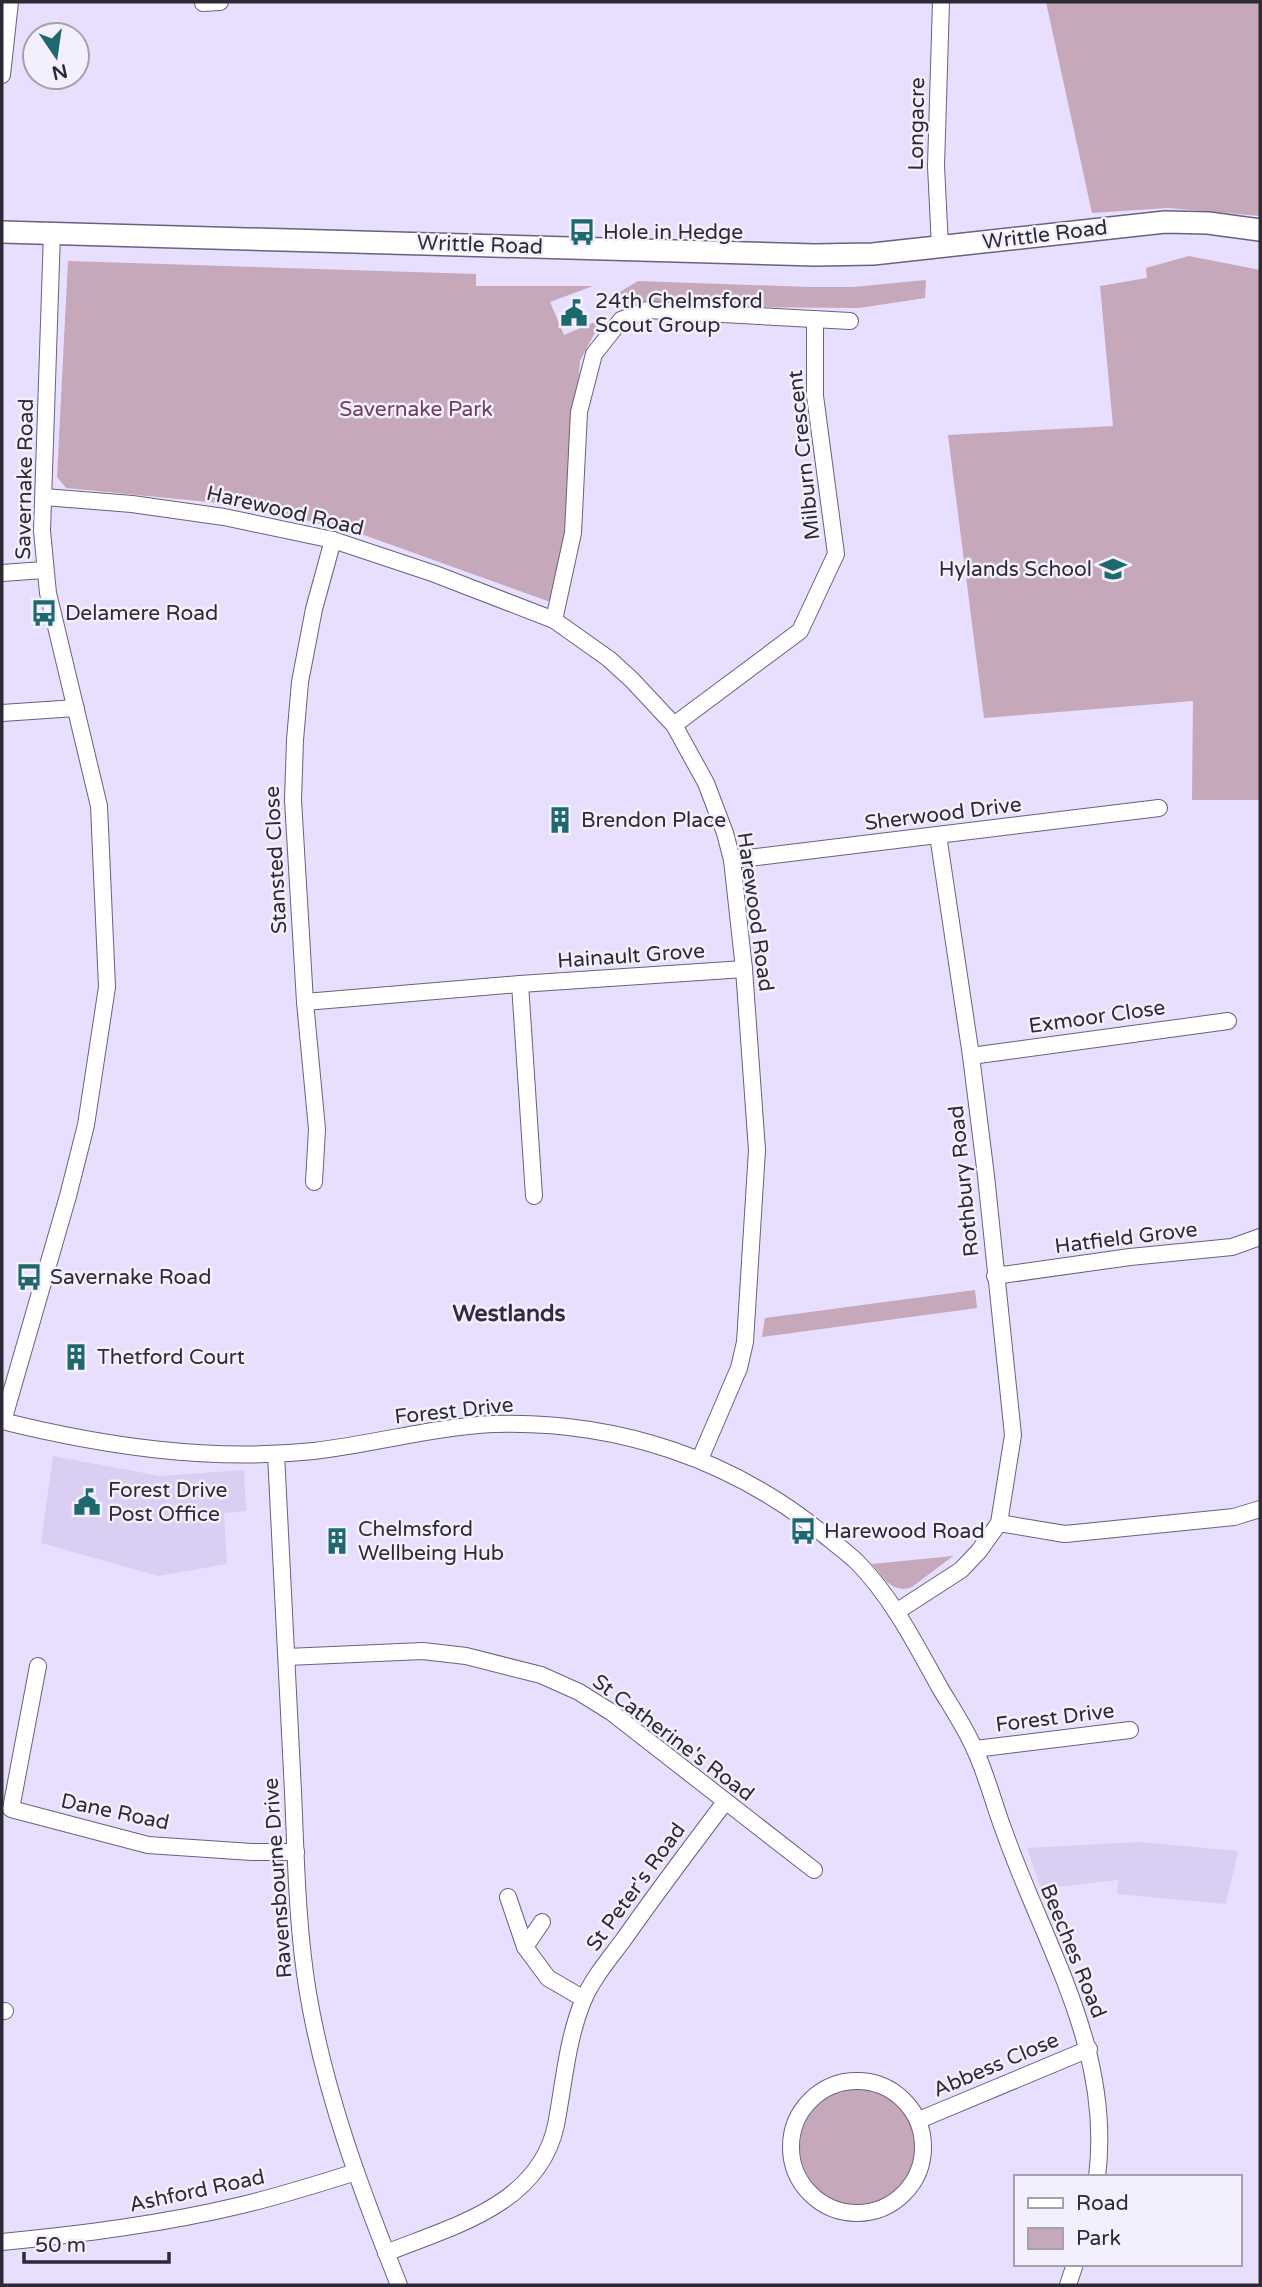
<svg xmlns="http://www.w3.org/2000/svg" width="1262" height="2287" font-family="'Varela Round',sans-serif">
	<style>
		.built { fill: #dacef3 }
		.green { fill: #c5a8ba }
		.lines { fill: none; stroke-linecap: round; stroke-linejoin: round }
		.minor-casing { stroke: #6a617c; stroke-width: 18 }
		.tertiary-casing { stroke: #6a617c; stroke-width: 24 }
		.minor { stroke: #fff; stroke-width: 16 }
		.tertiary { stroke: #fff; stroke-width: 21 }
		.labels { text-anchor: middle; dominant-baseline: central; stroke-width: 5; stroke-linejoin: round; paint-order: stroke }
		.street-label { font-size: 21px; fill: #2d2a35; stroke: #f3effc }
		.poi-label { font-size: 21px; fill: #2d2a35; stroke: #f3effc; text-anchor: start }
		.park-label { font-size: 21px; fill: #6f3f60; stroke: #f3effc }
		.neighbourhood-label { font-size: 23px; font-weight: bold; fill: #332a42; stroke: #f3effc }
	</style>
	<rect width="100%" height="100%" fill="#e8defe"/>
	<g class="built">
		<path d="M53,1456L160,1476L244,1470L246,1511L224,1513L227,1564L158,1576L41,1543Z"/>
		<path d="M1139,1842L1238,1851L1226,1904L1117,1894L1118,1880L1041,1889L1027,1848Z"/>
	</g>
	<g class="green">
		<path d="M1046,2H1260V216L1168,208L1092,213Z"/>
		<path d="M1189,256L1260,270V800H1192L1193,701L984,718L948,435L1113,426L1100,286L1147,278L1146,268Z"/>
		<path d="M68,261L476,274V286H593L550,302L564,335L602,319L580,361L566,535L553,603L364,535L249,506L66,488L57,477Z"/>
		<path d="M926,280L925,298L859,308L741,307L649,302L628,308L620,292L638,281L810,287H853Z"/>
		<path d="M975,1290L977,1308L762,1337L765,1318Z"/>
		<path d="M953,1556L912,1587C892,1594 884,1578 872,1564Z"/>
		<circle cx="858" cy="2147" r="58"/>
	</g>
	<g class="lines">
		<defs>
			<g id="minor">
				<path d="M203,3L220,2"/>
				<path d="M2,75L10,2"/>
				<path d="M940,247L936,166L941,2"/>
				<path d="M44,497L132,504L224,517L333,540L435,574L554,620L609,659L632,680L674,725L706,783L725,833L732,860L744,969L757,1150L745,1342L739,1368L700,1459"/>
				<path d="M2,573L44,570"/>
				<path d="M554,620L573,533L579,412L594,354L621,320L647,310L850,321"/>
				<path d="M2,713L76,708"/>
				<path d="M674,725L800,631L836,554L815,396V319"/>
				<path d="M732,860L1159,808"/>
				<path d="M520,984L534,1196"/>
				<path d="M305,1002L520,984L744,969"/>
				<path d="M971,1056L1228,1021"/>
				<path d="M314,1182L317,1129L305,1002L293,800L295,740L300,682L314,609L333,540"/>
				<path d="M995,1276L1130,1257L1232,1247L1260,1237"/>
				<path d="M2,1421C103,1446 209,1462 314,1451C374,1444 433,1427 493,1424C616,1420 734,1459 828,1538C838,1546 849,1554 858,1563C893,1599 916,1645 940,1688C952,1708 966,1729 975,1750C987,1776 994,1805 1004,1831C1045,1947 1113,2050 1097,2177"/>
				<path d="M3,1421L68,1196L86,1125L107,987L99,806L48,593L42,531L52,233"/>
				<path d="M276,1454C282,1567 287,1679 293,1792C296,1859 297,1927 308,1993C325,2094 361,2190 399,2285"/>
				<path d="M999,1523L1065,1534L1234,1517L1260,1509"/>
				<path d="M896,1612L961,1570L979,1551L999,1523L1013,1435L986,1176L971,1056L938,835"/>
				<path d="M287,1657L423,1651L466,1656L541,1675L579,1692L611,1712L814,1870"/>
				<path d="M38,1666L11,1809L148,1845L252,1852H296"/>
				<path d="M975,1749L1130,1730"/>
				<path d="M508,1897L525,1947L548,1978L584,1999"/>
				<path d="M525,1947L542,1922"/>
				<path d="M2,2011H5"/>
				<circle cx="857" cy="2147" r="66"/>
				<path d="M919,2120L1089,2049"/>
				<path d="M2,2242C82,2234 163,2224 242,2205C280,2196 318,2184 356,2172"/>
				<path d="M386,2253C453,2226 539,2205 556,2125C564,2083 567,2040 583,2001C592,1979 610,1958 624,1939C657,1892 691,1847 725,1802"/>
				<path d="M1068,2285L1075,2264"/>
			</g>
			<path id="tertiary" d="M2,232L815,255L873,254L1165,222L1208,223L1260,230"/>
		</defs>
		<use href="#minor" class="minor-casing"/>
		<use href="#tertiary" class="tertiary-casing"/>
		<use href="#minor" class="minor"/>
		<use href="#tertiary" class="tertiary"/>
	</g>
	<defs>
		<symbol id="bus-bare" viewBox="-9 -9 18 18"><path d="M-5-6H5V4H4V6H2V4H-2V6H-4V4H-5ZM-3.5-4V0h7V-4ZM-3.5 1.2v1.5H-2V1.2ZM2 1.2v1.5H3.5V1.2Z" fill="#1d696e" stroke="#f3effc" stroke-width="2.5" paint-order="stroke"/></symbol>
		<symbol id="civic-bare" viewBox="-9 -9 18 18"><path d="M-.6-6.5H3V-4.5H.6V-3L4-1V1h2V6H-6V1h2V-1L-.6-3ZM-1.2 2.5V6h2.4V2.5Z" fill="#1d696e" stroke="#f3effc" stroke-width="2.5" paint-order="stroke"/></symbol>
		<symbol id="school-bare" viewBox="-9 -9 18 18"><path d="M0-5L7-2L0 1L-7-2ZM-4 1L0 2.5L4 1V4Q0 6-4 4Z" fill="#1d696e" stroke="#f3effc" stroke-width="2.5" paint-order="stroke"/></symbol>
		<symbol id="building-bare" viewBox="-9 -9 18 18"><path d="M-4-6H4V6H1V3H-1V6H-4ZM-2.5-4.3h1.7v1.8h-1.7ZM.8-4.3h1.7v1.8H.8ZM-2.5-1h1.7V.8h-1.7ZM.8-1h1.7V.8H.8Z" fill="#1d696e" stroke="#f3effc" stroke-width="2.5" paint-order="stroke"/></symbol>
	</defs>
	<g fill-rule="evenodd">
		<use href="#bus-bare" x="563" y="213" width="38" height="38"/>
		<use href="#civic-bare" x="555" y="294" width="38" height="38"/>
		<use href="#school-bare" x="1094" y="550" width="38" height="38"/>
		<use href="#bus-bare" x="25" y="594" width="38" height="38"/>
		<use href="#building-bare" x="541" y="801" width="38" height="38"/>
		<use href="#bus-bare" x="10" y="1258" width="38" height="38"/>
		<use href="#building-bare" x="57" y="1338" width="38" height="38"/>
		<use href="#civic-bare" x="68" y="1483" width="38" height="38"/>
		<use href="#bus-bare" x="784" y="1512" width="38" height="38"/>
		<use href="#building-bare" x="318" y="1522" width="38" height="38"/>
	</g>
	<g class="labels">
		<g class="street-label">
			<text transform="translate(917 124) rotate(-89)">Longacre</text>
			<text transform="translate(1045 235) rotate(-7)">Writtle Road</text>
			<text transform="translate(480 245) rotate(2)">Writtle Road</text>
			<text transform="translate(804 455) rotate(-96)">Milburn Crescent</text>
			<text transform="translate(25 479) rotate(-89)">Savernake Road</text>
			<text transform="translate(285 511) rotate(13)">Harewood Road</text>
			<text transform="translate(943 814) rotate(-7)">Sherwood Drive</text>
			<text transform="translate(276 860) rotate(-93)">Stansted Close</text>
			<text transform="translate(755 912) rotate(82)">Harewood Road</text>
			<text transform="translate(631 956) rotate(-4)">Hainault Grove</text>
			<text transform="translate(1097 1017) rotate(-8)">Exmoor Close</text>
			<text transform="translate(964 1181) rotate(-96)">Rothbury Road</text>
			<text transform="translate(1126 1238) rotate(-7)">Hatfield Grove</text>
			<text transform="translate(454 1411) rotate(-6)">Forest Drive</text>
			<text transform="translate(1055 1718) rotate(-7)">Forest Drive</text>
			<text transform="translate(673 1738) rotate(37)">St Catherine's Road</text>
			<text transform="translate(115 1812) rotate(12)">Dane Road</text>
			<text transform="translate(278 1878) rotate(-94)">Ravensbourne Drive</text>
			<text transform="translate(636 1887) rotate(-54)">St Peter's Road</text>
			<text transform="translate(1073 1951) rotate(68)">Beeches Road</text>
			<text transform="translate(996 2065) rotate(-23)">Abbess Close</text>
			<text transform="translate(197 2191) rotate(-12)">Ashford Road</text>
		</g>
		<g class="poi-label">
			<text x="603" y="232">Hole in Hedge</text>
			<text x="595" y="301">24th Chelmsford<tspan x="595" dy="24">Scout Group</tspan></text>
			<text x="1092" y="569" text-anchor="end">Hylands School</text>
			<text x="65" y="613">Delamere Road</text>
			<text x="581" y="820">Brendon Place</text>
			<text x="50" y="1277">Savernake Road</text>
			<text x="97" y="1357">Thetford Court</text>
			<text x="108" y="1490">Forest Drive<tspan x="108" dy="24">Post Office</tspan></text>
			<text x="358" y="1529">Chelmsford<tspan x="358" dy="24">Wellbeing Hub</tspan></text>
			<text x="824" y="1531">Harewood Road</text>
		</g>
		<g class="park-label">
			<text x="416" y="409">Savernake Park</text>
		</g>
		<g class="neighbourhood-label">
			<text x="509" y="1314">Westlands</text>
		</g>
	</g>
	<rect width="1262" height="2287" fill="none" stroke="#2d2a35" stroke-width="7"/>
	<rect x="1014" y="2175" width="228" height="91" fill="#f3effc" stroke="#a4a0ac" stroke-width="2"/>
	<rect x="1028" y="2198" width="35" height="10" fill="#ffffff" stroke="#a4a0ac" stroke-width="2"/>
	<text x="1076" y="2210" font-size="21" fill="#2d2a35">Road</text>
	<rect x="1028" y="2228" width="35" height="21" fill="#c5a8ba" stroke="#a4a0ac" stroke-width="2"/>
	<text x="1076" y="2245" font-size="21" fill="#2d2a35">Park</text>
	<g transform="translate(56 56) rotate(167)"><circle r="33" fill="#f3effc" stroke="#a4a0ac" stroke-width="2"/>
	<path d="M0-5L12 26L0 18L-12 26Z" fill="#1d696e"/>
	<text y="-10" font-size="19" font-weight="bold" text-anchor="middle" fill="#2d2a35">N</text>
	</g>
	<path d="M24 2252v10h145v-10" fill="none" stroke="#2d2a35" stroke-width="3.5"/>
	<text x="35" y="2252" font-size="21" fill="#2d2a35" stroke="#f3effc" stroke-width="5" paint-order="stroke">50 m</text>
</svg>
